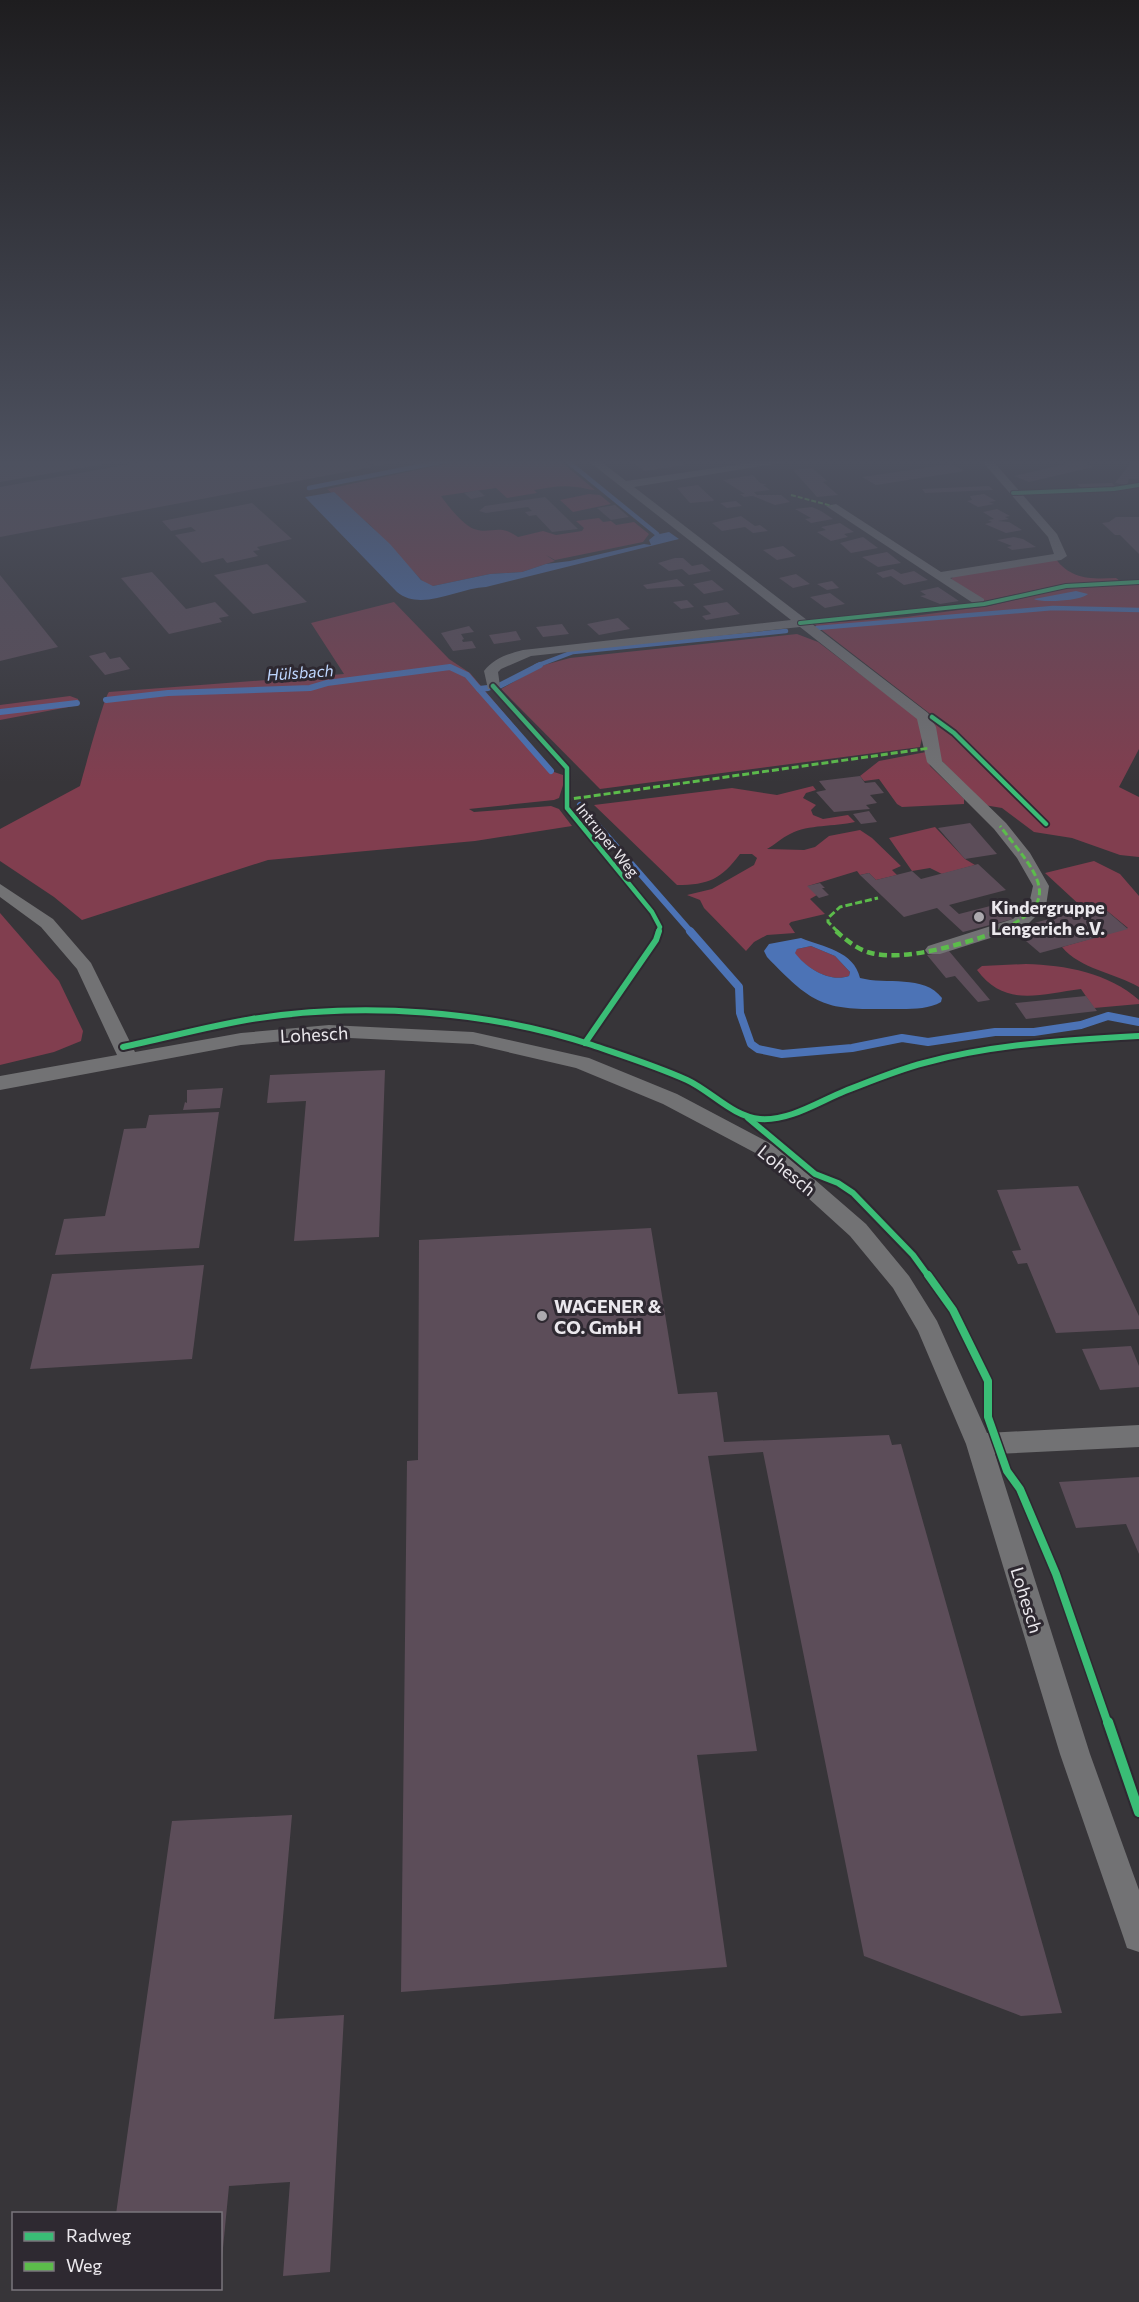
<svg xmlns="http://www.w3.org/2000/svg" width="1139" height="2302" font-family="Commissioner,sans-serif">
	<style>
		.green { fill: #813e4f }
		.water { fill: #4c73b6; fill-rule: evenodd }
		.lines { fill: none; stroke-linecap: round; stroke-linejoin: round }
		.stream-far2 { stroke: #4c73b6; stroke-width: 4.5 }
		.stream-far1 { stroke: #4c73b6; stroke-width: 6 }
		.stream { stroke: #4c73b6; stroke-width: 8 }
		.building { fill: #5c4d59 }
		.minor { fill: #727274; fill-rule: evenodd }
		.quiet-far2 { stroke: #5cbc4b; stroke-width: 2; stroke-dasharray: 5 2; stroke-linecap: butt }
		.quiet-far1 { stroke: #5cbc4b; stroke-width: 3; stroke-dasharray: 7 3; stroke-linecap: butt }
		.quiet { stroke: #5cbc4b; stroke-width: 4.5; stroke-dasharray: 8 4.5; stroke-linecap: butt }
		.cycleway-far4-casing { stroke: #2e2931; stroke-width: 6 }
		.cycleway-far3-casing { stroke: #2e2931; stroke-width: 8 }
		.cycleway-far2-casing { stroke: #2e2931; stroke-width: 10 }
		.cycleway-far1-casing { stroke: #2e2931; stroke-width: 11 }
		.cycleway-casing { stroke: #2e2931; stroke-width: 14 }
		.cycleway-far4 { stroke: #3abd76; stroke-width: 4 }
		.cycleway-far3 { stroke: #3abd76; stroke-width: 4.5 }
		.cycleway-far2 { stroke: #3abd76; stroke-width: 6 }
		.cycleway-far1 { stroke: #3abd76; stroke-width: 8 }
		.cycleway { stroke: #3abd76; stroke-width: 10 }
		.poi-dot { fill: #aca9ae; stroke: #2e2931; stroke-width: 2 }
		.labels { text-anchor: middle; dominant-baseline: central; stroke-width: 6; stroke-linejoin: round; paint-order: stroke }
		.far-street-label { font-size: 15px; fill: #ebe8ed; stroke: #2e2931 }
		.far-water-label { font-size: 16px; font-style: italic; fill: #bfd7ff; stroke: #2e2931 }
		.poi-label { font-size: 18px; font-weight: bold; fill: #ebe8ed; stroke: #2e2931; text-anchor: start }
		.street-label { font-size: 18px; fill: #ebe8ed; stroke: #2e2931 }
	</style>
	<rect width="100%" height="100%" fill="#373539"/>
	<g class="green">
		<path d="M464,460H559L595,490C587,490 583,487 575,487C562,485 547,488 534,490L537,493L507,498L496,488L441,496C447,505 463,525 474,529C492,535 498,523 518,537L543,531L556,535L582,531L584,528L576,521L599,518L603,522L611,521L616,525L634,522L649,534L643,542L555,560L546,555L555,561L522,572L490,574L433,586L426,585L370,525L327,489Z"/>
		<path d="M589,494L600,495L611,504L573,512L560,500Z"/>
		<path d="M1055,558C1071,580 1091,579 1116,578L1120,581L1063,584L985,601L951,579L954,576Z"/>
		<path d="M1139,584V749L1119,787L1139,797V857L1120,855L1072,838L1034,832L1002,808L984,805L941,760L932,723L933,716L814,624L906,617L989,606L1066,588Z"/>
		<path d="M394,602L449,659L470,673L554,772L563,775L564,782L559,798L554,800L469,809L474,812L551,806L559,809L572,826L475,841L268,860L82,920L54,897L0,861V829L80,786C84,772 104,697 109,692L344,674L311,623Z"/>
		<path d="M797,634L818,642L919,719L924,729L920,747L600,789L501,689L544,665L570,658Z"/>
		<path d="M70,696L78,699L79,705L0,720V705Z"/>
		<path d="M926,752L930,766L964,799V804L902,807L897,804L879,779L864,781L860,776L879,761Z"/>
		<path d="M813,786L816,790L806,793L803,798L816,805L811,810L813,815L823,819L848,815L855,822C834,827 809,824 790,834C781,838 775,845 767,849L804,850L815,847L829,836L860,830L872,838L901,866L892,870L897,875L876,880L869,873L860,875L857,871L808,886L817,895L810,899L825,914L791,922L789,924L795,933L767,935L754,942L746,951L704,908L700,900L687,895L712,889L754,865L757,858L752,854H740C721,879 709,885 677,885L594,805L732,788L777,795Z"/>
		<path d="M935,827L965,859L975,865L942,874L930,868L912,871L889,838Z"/>
		<path d="M1094,861L1120,874L1139,896V987C1115,973 1080,969 1062,947L1128,928L1100,905L1084,909L1045,873Z"/>
		<path d="M0,913L59,981L83,1031L81,1041L54,1052L0,1065Z"/>
		<path d="M811,946L835,956L850,972L849,976C830,983 806,968 794,953L797,949Z"/>
		<path d="M1026,964C1065,965 1109,973 1139,1000V1004L1094,1008L1081,989C1040,994 1005,1008 977,970L982,966Z"/>
	</g>
	<g class="water">
		<path d="M334,492L390,544L421,580L433,586L490,574L522,572L546,564L570,561L644,544L651,545L649,540L655,535L669,532L679,539L486,587C458,588 421,612 397,592L305,497Z"/>
		<path d="M1076,591L1088,594C1081,601 1041,603 1034,599Z"/>
		<path d="M801,938C823,947 854,951 860,978C886,985 924,974 942,998L941,1002C927,1010 908,1009 891,1009C824,1010 814,1006 767,957L764,951L769,944ZM811,946L835,956L850,972L849,976C830,983 806,968 795,953L797,949Z"/>
	</g>
	<g class="lines">
		<g class="stream-far2">
			<path d="M566,460L657,534"/>
			<path d="M309,488L450,460"/>
			<path d="M817,628L1053,608L1139,610"/>
			<path d="M536,666L573,652L786,631"/>
		</g>
		<g class="stream-far1">
			<path d="M499,686L540,665"/>
			<path d="M479,689L551,771"/>
			<path d="M106,700L168,693L310,688L327,683L450,667L467,675L479,689L488,688"/>
			<path d="M0,712L77,703"/>
			<path d="M580,805L691,932"/>
		</g>
		<path class="stream" d="M690,931L739,987L740,1013L751,1044L758,1049L782,1054L852,1048L902,1038L928,1042L995,1032H1034L1081,1025L1108,1016L1139,1022"/>
	</g>
	<g class="building">
		<path d="M115,460V462L0,482V461Z"/>
		<path d="M154,460H363L372,467L0,537V487Z"/>
		<path d="M368,460H400V462L375,466Z"/>
		<path d="M640,460H679L685,465L645,471L632,462Z"/>
		<path d="M1133,460H1139V480L1129,479L1127,485L1115,483Z"/>
		<path d="M1079,461L1093,467L1029,482L1014,476Z"/>
		<path d="M951,464L965,471L876,485L862,477Z"/>
		<path d="M812,468L827,481L823,482L838,495L817,497L793,470Z"/>
		<path d="M753,475L760,483L767,485H763L770,490L754,492L757,495H781L790,502L775,505L753,496L744,497L740,494H745L723,480Z"/>
		<path d="M1112,483L1116,487L1081,488L1077,484Z"/>
		<path d="M698,485L714,500L713,501L690,503L677,488Z"/>
		<path d="M989,486L993,490L925,493L922,489Z"/>
		<path d="M478,490L485,496L471,499L464,493Z"/>
		<path d="M984,494L996,501L989,502L994,504L978,507L967,501L972,500L970,496Z"/>
		<path d="M545,497L578,529L552,532L536,515L529,516L525,512L532,511L528,507L486,513L479,511L485,506Z"/>
		<path d="M736,501L742,506L727,508L720,503Z"/>
		<path d="M252,503L292,539L257,547L260,550L253,551L258,556L227,563L223,558L202,563L175,535L196,531L191,527L171,531L162,521Z"/>
		<path d="M615,505L629,517L611,520L597,508Z"/>
		<path d="M812,507L821,511L833,519L811,523L805,519L811,518L795,509Z"/>
		<path d="M997,509L1010,516L1005,517L1009,519L998,521L1009,522L1022,530L1006,533L985,524L992,522L988,520L994,519L983,512Z"/>
		<path d="M741,516L755,526L760,525L768,531L753,533L745,527L722,531L712,523Z"/>
		<path d="M1116,517H1139V554L1120,535H1115L1102,523L1109,522Z"/>
		<path d="M840,523L854,532L844,534L848,537L831,541L817,532L826,530L821,527Z"/>
		<path d="M863,537L878,548L851,553L840,543Z"/>
		<path d="M1014,537L1023,539L1036,547L1012,550L1007,547L1012,546L997,540Z"/>
		<path d="M783,546L796,556L777,560L763,550Z"/>
		<path d="M887,552L901,563L878,567L862,557Z"/>
		<path d="M675,558H683L692,566L702,564L711,571L689,575L682,569L669,571L658,563Z"/>
		<path d="M267,564L307,602L253,614L214,575Z"/>
		<path d="M893,569L901,574L914,571L928,580L904,585L891,576L883,578L876,573Z"/>
		<path d="M152,572L186,609L215,602L229,616L219,618L222,622L169,634L121,578Z"/>
		<path d="M796,574L810,584L793,588L779,578Z"/>
		<path d="M0,575L58,647L0,661Z"/>
		<path d="M677,579L685,586L647,589L643,585Z"/>
		<path d="M712,580L724,590L704,594L693,584Z"/>
		<path d="M832,581L839,588L827,590L817,584Z"/>
		<path d="M938,587L959,601L940,604L920,596L926,595L920,591Z"/>
		<path d="M830,593L845,604L825,608L810,597Z"/>
		<path d="M687,600L694,607L681,609L673,602Z"/>
		<path d="M727,602L740,614L706,620L702,616L711,614L703,606Z"/>
		<path d="M618,618L630,629L599,635L587,624Z"/>
		<path d="M562,624L569,634L543,637L536,627Z"/>
		<path d="M469,626L474,632L461,634L464,639L462,640L463,642L472,641L476,648L453,651L441,633Z"/>
		<path d="M516,631L521,640L494,644L489,635Z"/>
		<path d="M105,652L110,659L120,657L130,669L105,675L89,656Z"/>
		<path d="M860,776L865,783L875,782L884,793L870,795L877,803L866,805L870,809L834,812L816,792L826,790L819,781Z"/>
		<path d="M869,811L877,822L861,824L853,814Z"/>
		<path d="M970,823L997,854L965,859L938,828Z"/>
		<path d="M978,864L1006,890L949,905L959,914L998,904L1013,919L963,932L937,908L904,917L860,875L869,873L876,880L912,871L921,879Z"/>
		<path d="M820,883L825,888H822L829,895L819,898L807,886Z"/>
		<path d="M1100,905L1128,929L1040,953L1012,929Z"/>
		<path d="M949,951L990,1000L978,1002L955,976L946,978L927,955Z"/>
		<path d="M1086,996L1097,1011L1026,1019L1015,1003Z"/>
		<path d="M385,1070L379,1237L294,1241L306,1101L267,1103L270,1075Z"/>
		<path d="M223,1088L220,1108L183,1110L185,1102L187,1103V1090Z"/>
		<path d="M219,1112L199,1248L55,1255L64,1219L105,1216L124,1129L146,1128L149,1115Z"/>
		<path d="M1078,1186L1139,1316V1329L1056,1333L1027,1263L1018,1264L1012,1251L1021,1250L997,1190Z"/>
		<path d="M651,1228L678,1394L717,1392L724,1442L889,1435L892,1445L901,1444L1062,2013L1021,2016L864,1956L763,1452L708,1456L757,1751L697,1755L727,1967L401,1992L407,1461L418,1460L419,1240Z"/>
		<path d="M204,1265L192,1359L30,1369L52,1274Z"/>
		<path d="M1131,1346L1139,1366V1387L1100,1390L1082,1349Z"/>
		<path d="M1139,1477V1554L1126,1524L1076,1528L1059,1482Z"/>
		<path d="M292,1815L274,2019L344,2015L330,2272L283,2276L290,2182L229,2186L222,2258L220,2214H116L172,1821Z"/>
	</g>
	<g class="lines">
		<g class="minor">
			<path d="M587,460H599L626,481L769,460H798L634,487L928,713L936,727L942,761L1006,823L1030,853L1049,886L1046,906L1025,927L940,954H928L925,950L928,946L1013,919L1029,904L1033,886L1017,858L994,829L927,762L917,719L800,627L531,656L501,669L498,672L500,686L498,689H488L484,671C494,658 508,654 523,650L791,620Z"/>
			<path d="M981,460H992L1057,534L1067,556L1061,560L950,578L984,599V605H976L826,506L836,504L941,572L1054,554L1048,537Z"/>
			<path d="M0,884L53,919L91,963L135,1052L241,1033L329,1025L473,1032L589,1058L677,1094L777,1147L866,1224L909,1276L937,1321L987,1433L1139,1425V1447L995,1454L1090,1754L1139,1890V1952L1127,1948L1123,1936L1060,1754L966,1444L918,1331L893,1288L850,1236L763,1157L663,1104L576,1068L473,1044L329,1037L241,1045L0,1090V1076L117,1055L77,969L41,927L0,897Z"/>
		</g>
		<path class="quiet-far2" d="M791,495L832,506"/>
		<g class="quiet-far1">
			<path d="M564,800L930,748"/>
			<path d="M838,932L828,922V918L840,907L878,898"/>
			<path d="M995,932C1070,903 1035,872 1000,826"/>
		</g>
		<path class="quiet" d="M836,931C846,940 858,950 871,953C905,962 967,943 999,931"/>
		<defs>
			<g id="cycleway-far4">
				<path d="M1013,493L1114,489L1139,485"/>
				<path d="M800,623L984,604L1066,586L1139,582"/>
			</g>
			<g id="cycleway-far3">
				<path d="M493,686L567,768V808L652,912L660,927L658,932"/>
				<path d="M932,717L954,733L1046,824"/>
			</g>
			<g id="cycleway-far2">
				<path d="M585,1043L656,940L659,931"/>
				<path d="M123,1047C166,1038 209,1026 252,1019C362,1002 487,1010 592,1045C624,1056 656,1066 687,1080C711,1091 733,1117 760,1119C790,1121 818,1102 845,1091C871,1081 897,1070 924,1063C994,1044 1067,1040 1139,1036"/>
				<path d="M748,1118L815,1174L838,1183L853,1193L913,1255L929,1277"/>
			</g>
			<path id="cycleway-far1" d="M928,1275L953,1310L988,1381V1417L1007,1471L1020,1489L1056,1574L1108,1724"/>
			<path id="cycleway" d="M1108,1722L1139,1812"/>
		</defs>
		<use href="#cycleway-far4" class="cycleway-far4-casing"/>
		<use href="#cycleway-far3" class="cycleway-far3-casing"/>
		<use href="#cycleway-far2" class="cycleway-far2-casing"/>
		<use href="#cycleway-far1" class="cycleway-far1-casing"/>
		<use href="#cycleway" class="cycleway-casing"/>
		<use href="#cycleway-far4" class="cycleway-far4"/>
		<use href="#cycleway-far3" class="cycleway-far3"/>
		<use href="#cycleway-far2" class="cycleway-far2"/>
		<use href="#cycleway-far1" class="cycleway-far1"/>
		<use href="#cycleway" class="cycleway"/>
	</g>
	<linearGradient id="sky" x2="0" y2="1"><stop stop-color="#1e1d1f"/><stop offset="0.59" stop-color="#4d515f"/><stop offset="1" stop-color="#4d515f" stop-opacity="0"/></linearGradient>
	<rect width="1139" height="783" fill="url(#sky)"/>
	<g class="poi-dot">
		<circle cx="979" cy="917" r="6"/>
		<circle cx="542" cy="1316" r="6"/>
	</g>
	<g class="labels">
		<g class="far-street-label">
			<text transform="translate(608 840) rotate(51)">Intruper Weg</text>
		</g>
		<g class="far-water-label">
			<text transform="translate(300 672) rotate(-4)">Hülsbach</text>
		</g>
		<g class="poi-label">
			<text x="991" y="907">Kindergruppe<tspan x="991" dy="21">Lengerich e.V.</tspan></text>
			<text x="554" y="1306">WAGENER &amp;<tspan x="554" dy="21">CO. GmbH</tspan></text>
		</g>
		<g class="street-label">
			<text transform="translate(314 1034) rotate(-3)">Lohesch</text>
			<text transform="translate(787 1170) rotate(39)">Lohesch</text>
			<text transform="translate(1027 1600) rotate(73)">Lohesch</text>
		</g>
	</g>
	<rect x="12" y="2212" width="210" height="78" fill="#2e2931" stroke="#7a757c" stroke-width="1.5"/>
	<rect x="24" y="2232" width="30" height="9" fill="#3abd76" stroke="#7a757c" stroke-width="1.5"/>
	<text x="66" y="2242" font-size="18" fill="#ebe8ed">Radweg</text>
	<rect x="24" y="2262" width="30" height="9" fill="#5cbc4b" stroke="#7a757c" stroke-width="1.5"/>
	<text x="66" y="2272" font-size="18" fill="#ebe8ed">Weg</text>
</svg>
